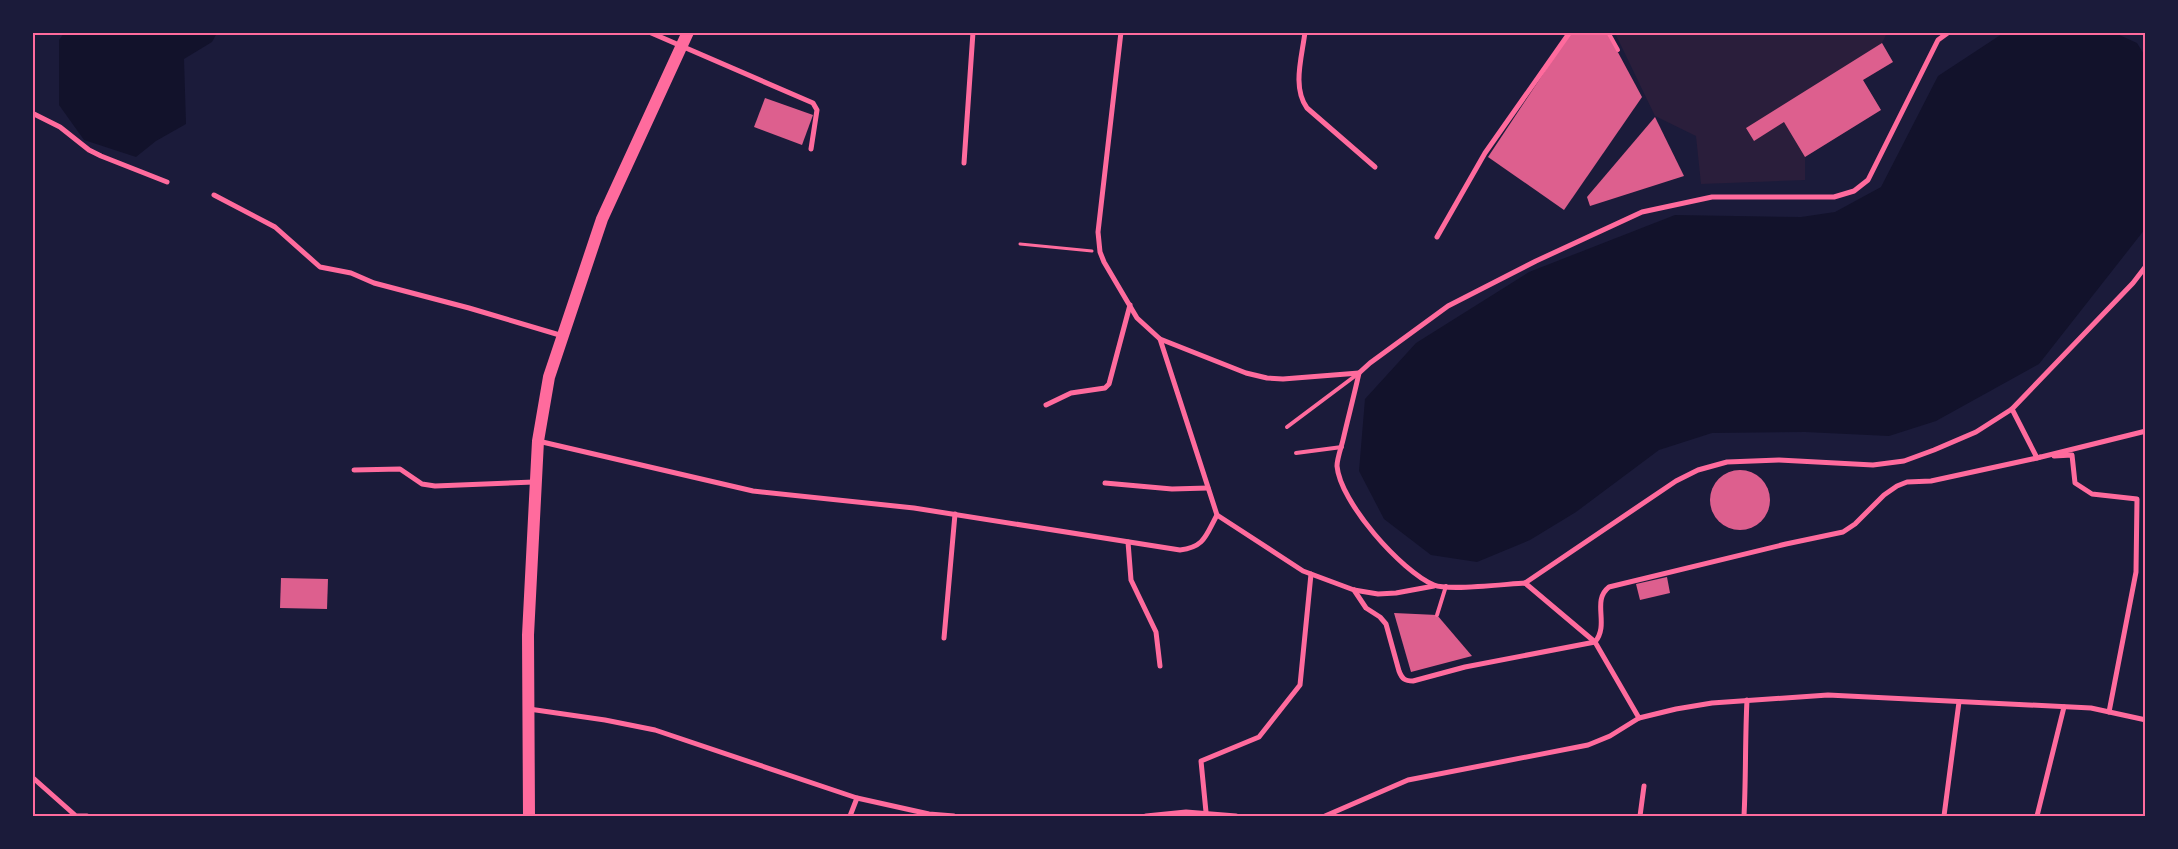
<svg xmlns="http://www.w3.org/2000/svg" width="2178" height="849" font-family="'Noto Sans',sans-serif">
	<style>
		.green { fill: #2a1e3b }
		.water { fill: #12122b }
		.building { fill: #dd5f8e }
		.lines { fill: none; stroke-linecap: round; stroke-linejoin: round }
		.path { stroke: #ff6b9d; stroke-width: 3 }
		.service { stroke: #ff6b9d; stroke-width: 4 }
		.minor { stroke: #ff6b9d; stroke-width: 5 }
		.primary { stroke: #ff6b9d; stroke-width: 12 }
		.neatline { fill: none; stroke: #ff6b9d; stroke-width: 2 }
	</style>
	<rect width="100%" height="100%" fill="#1b1b3a"/>
	<path class="green" d="M1615,33H1887L1882,43L1893,62L1863,80L1881,110L1805,157V180L1701,184L1696,136L1655,116Z"/>
	<g class="water">
		<path d="M2005,32L2115,33L2137,43L2145,56V229L2039,364L1936,421L1889,436L1805,432L1712,433L1659,450L1576,512L1530,540L1477,562L1431,555L1384,519L1359,471L1365,399L1416,343L1529,272L1675,215L1801,217L1835,212L1881,187L1938,76Z"/>
		<path d="M64,33V32L217,33L212,42L184,59L186,124L156,141L136,157L84,140L59,105V40Z"/>
	</g>
	<g class="building">
		<path d="M1571,32H1607L1642,97L1564,210L1488,157Z"/>
		<path d="M1882,43L1893,62L1863,80L1881,110L1805,157L1784,122L1754,141L1746,128Z"/>
		<path d="M765,98L813,115L802,145L754,127Z"/>
		<path d="M1655,117L1684,176L1590,206L1587,197Z"/>
		<circle cx="1740" cy="500" r="30"/>
		<path d="M1667,577L1670,593L1640,600L1636,584Z"/>
		<path d="M281,578L328,579L327,609L280,608Z"/>
		<path d="M1394,613L1437,615L1472,656L1411,672Z"/>
	</g>
	<g class="lines">
		<path class="path" d="M1020,244L1092,251"/>
		<g class="service">
			<path d="M1608,32L1618,50"/>
			<path d="M1287,427L1359,373"/>
			<path d="M1296,453L1342,447"/>
			<path d="M1437,615L1446,586"/>
		</g>
		<g class="minor">
			<path d="M649,32L813,103L817,110L811,149"/>
			<path d="M1121,32L1098,232L1100,252L1104,262L1137,318L1160,339L1246,373L1267,378L1283,379L1359,373"/>
			<path d="M1305,32C1302,57 1292,87 1307,108L1375,167"/>
			<path d="M32,113L60,127L89,150L101,156L167,182"/>
			<path d="M964,163L973,32"/>
			<path d="M214,195L275,227L320,267L351,273L374,283L469,308L563,336"/>
			<path d="M1437,237L1485,153L1570,32"/>
			<path d="M1160,339L1217,515L1303,571L1354,590L1378,594L1396,593L1434,586"/>
			<path d="M1046,405L1071,393L1105,388L1109,384L1130,305"/>
			<path d="M2012,409L2037,458L2040,457"/>
			<path d="M538,441L753,491L914,508L1180,550C1205,547 1206,535 1217,515"/>
			<path d="M2054,456L2072,455L2075,483L2092,494L2137,499L2136,572L2109,712"/>
			<path d="M354,470L400,469L422,484L435,486L534,482"/>
			<path d="M1105,483L1172,489L1208,488"/>
			<path d="M1128,542L1131,580L1156,632L1160,666"/>
			<path d="M1525,583L1676,481L1698,470L1727,462L1779,460L1873,465L1904,461L1934,450L1976,432L2012,409L2133,283L2146,266"/>
			<path d="M1354,590L1366,608L1380,617L1386,624L1399,671C1402,679 1405,681 1413,681L1465,667L1595,642"/>
			<path d="M944,638L955,514"/>
			<path d="M1595,642C1610,624 1591,601 1609,587L1786,544L1843,532L1855,524L1884,495L1897,486L1907,482L1931,481L2037,458L2146,431"/>
			<path d="M529,709L605,720L655,730L857,798L929,814L954,816"/>
			<path d="M1639,718L1595,642L1525,583C1506,584 1449,591 1434,585C1401,571 1340,502 1337,466C1337,459 1341,448 1343,440C1348,418 1354,396 1359,373L1370,363L1448,306L1536,261L1642,212L1712,197H1834L1854,191L1868,180L1938,40L1949,32"/>
			<path d="M32,777L76,816H87"/>
			<path d="M1206,812L1201,761L1259,737L1300,685L1311,574"/>
			<path d="M850,816L857,798"/>
			<path d="M1146,816L1186,812L1236,816"/>
			<path d="M1325,816L1408,780L1588,745L1610,736L1639,718L1676,709L1712,703L1828,695L2091,708L2146,720"/>
			<path d="M1640,816L1644,786"/>
			<path d="M1744,816C1746,778 1745,739 1747,700"/>
			<path d="M1944,816L1959,702"/>
			<path d="M2037,816L2064,707"/>
		</g>
		<path class="primary" d="M529,816L528,635L538,441L549,377L602,219L688,32"/>
	</g>
	<rect width="2178" height="849" fill="none" stroke="#1b1b3a" stroke-width="68"/>
	<rect x="34" y="34" width="2110" height="781" class="neatline"/>
</svg>
